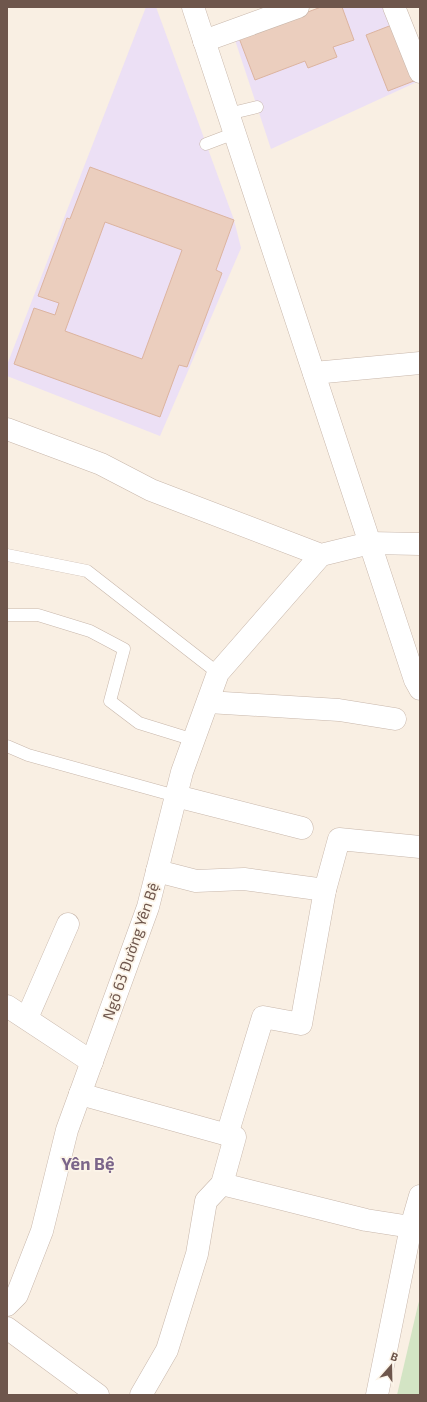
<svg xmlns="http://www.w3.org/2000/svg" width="427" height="1402" font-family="'Exo 2',sans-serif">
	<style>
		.education { fill: #ece0f5 }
		.green { fill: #d3e4c4 }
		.building { fill: #ebcebe; stroke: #dcb4a0; fill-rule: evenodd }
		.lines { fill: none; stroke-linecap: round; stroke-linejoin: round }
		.service-casing { stroke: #c8b7ab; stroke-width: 13 }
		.minor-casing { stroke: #c8b7ab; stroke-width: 23 }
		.service { stroke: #fff; stroke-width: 12 }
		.minor { stroke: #fff; stroke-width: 22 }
		.labels { text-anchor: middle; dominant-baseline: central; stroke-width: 3.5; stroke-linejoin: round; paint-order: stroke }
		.street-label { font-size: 15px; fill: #6e564c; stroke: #fcf4e8 }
		.quarter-label { font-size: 17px; font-weight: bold; fill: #7b658a; stroke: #fcf4e8 }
	</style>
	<rect width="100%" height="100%" fill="#f9efe3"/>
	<g class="education">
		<path d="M146,7H156L234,220L241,248L160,436L7,376V365Z"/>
		<path d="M321,7H391L419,81L271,149L235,40Z"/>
	</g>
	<path class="green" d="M420,1298V1395H397L418,1305Z"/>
	<g class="building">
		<path d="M321,7H342L354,40L333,47L337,57L308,68L305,61L255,80L239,38Z"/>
		<path d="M397,23L419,79L388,91L366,35Z"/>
		<path d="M90,167L234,220L216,270L222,273L187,367L179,365L160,417L14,364L34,308L55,315L59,303L38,296L67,218L70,219ZM105,222L182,250L142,359L65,331Z"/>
	</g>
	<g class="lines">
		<defs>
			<g id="service">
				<path d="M228,114L257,107"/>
				<path d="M206,144L235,133"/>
				<path d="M7,555L87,571L218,673"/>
				<path d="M7,615H38L90,631L124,649L110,701L139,723L194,740"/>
				<path d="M7,746L28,755L176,796"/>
			</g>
			<g id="minor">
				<path d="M193,7L415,680L420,689"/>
				<path d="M394,7L420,72"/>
				<path d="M204,41L298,7"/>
				<path d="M314,373L420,363"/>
				<path d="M7,429L101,464L151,490L321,555L370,543L420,544"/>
				<path d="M208,702L339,710L395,719"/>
				<path d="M176,796L302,828"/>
				<path d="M157,871L196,881L244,879L325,890"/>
				<path d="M7,1006L92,1062"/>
				<path d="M27,1018L68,924"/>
				<path d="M80,1094L235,1137L222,1184L206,1201L197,1254L167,1350L141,1395"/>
				<path d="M227,1135L263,1017L301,1024L325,890L339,839L420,847"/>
				<path d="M222,1184L366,1220L411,1227"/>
				<path d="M7,1305L17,1295L42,1231L67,1130L148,907L182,772L218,673L321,555"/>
				<path d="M7,1328L98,1395"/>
				<path d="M377,1395L411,1227L420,1196"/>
			</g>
		</defs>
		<use href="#service" class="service-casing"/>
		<use href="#minor" class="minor-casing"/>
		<use href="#service" class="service"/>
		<use href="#minor" class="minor"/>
	</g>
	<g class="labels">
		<g class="street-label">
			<text transform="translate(130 951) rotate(-71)">Ngõ 63 Đường Yên Bệ</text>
		</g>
		<g class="quarter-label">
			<text x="88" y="1163">Yên Bệ</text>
		</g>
	</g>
	<rect width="427" height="1402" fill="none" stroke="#6e564c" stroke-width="16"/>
	<g transform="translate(391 1366) rotate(20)" stroke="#fcf4e8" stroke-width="3" paint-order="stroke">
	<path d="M0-3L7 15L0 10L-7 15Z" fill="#6e564c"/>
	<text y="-6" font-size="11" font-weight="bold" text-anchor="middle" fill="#6e564c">B</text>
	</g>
</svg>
